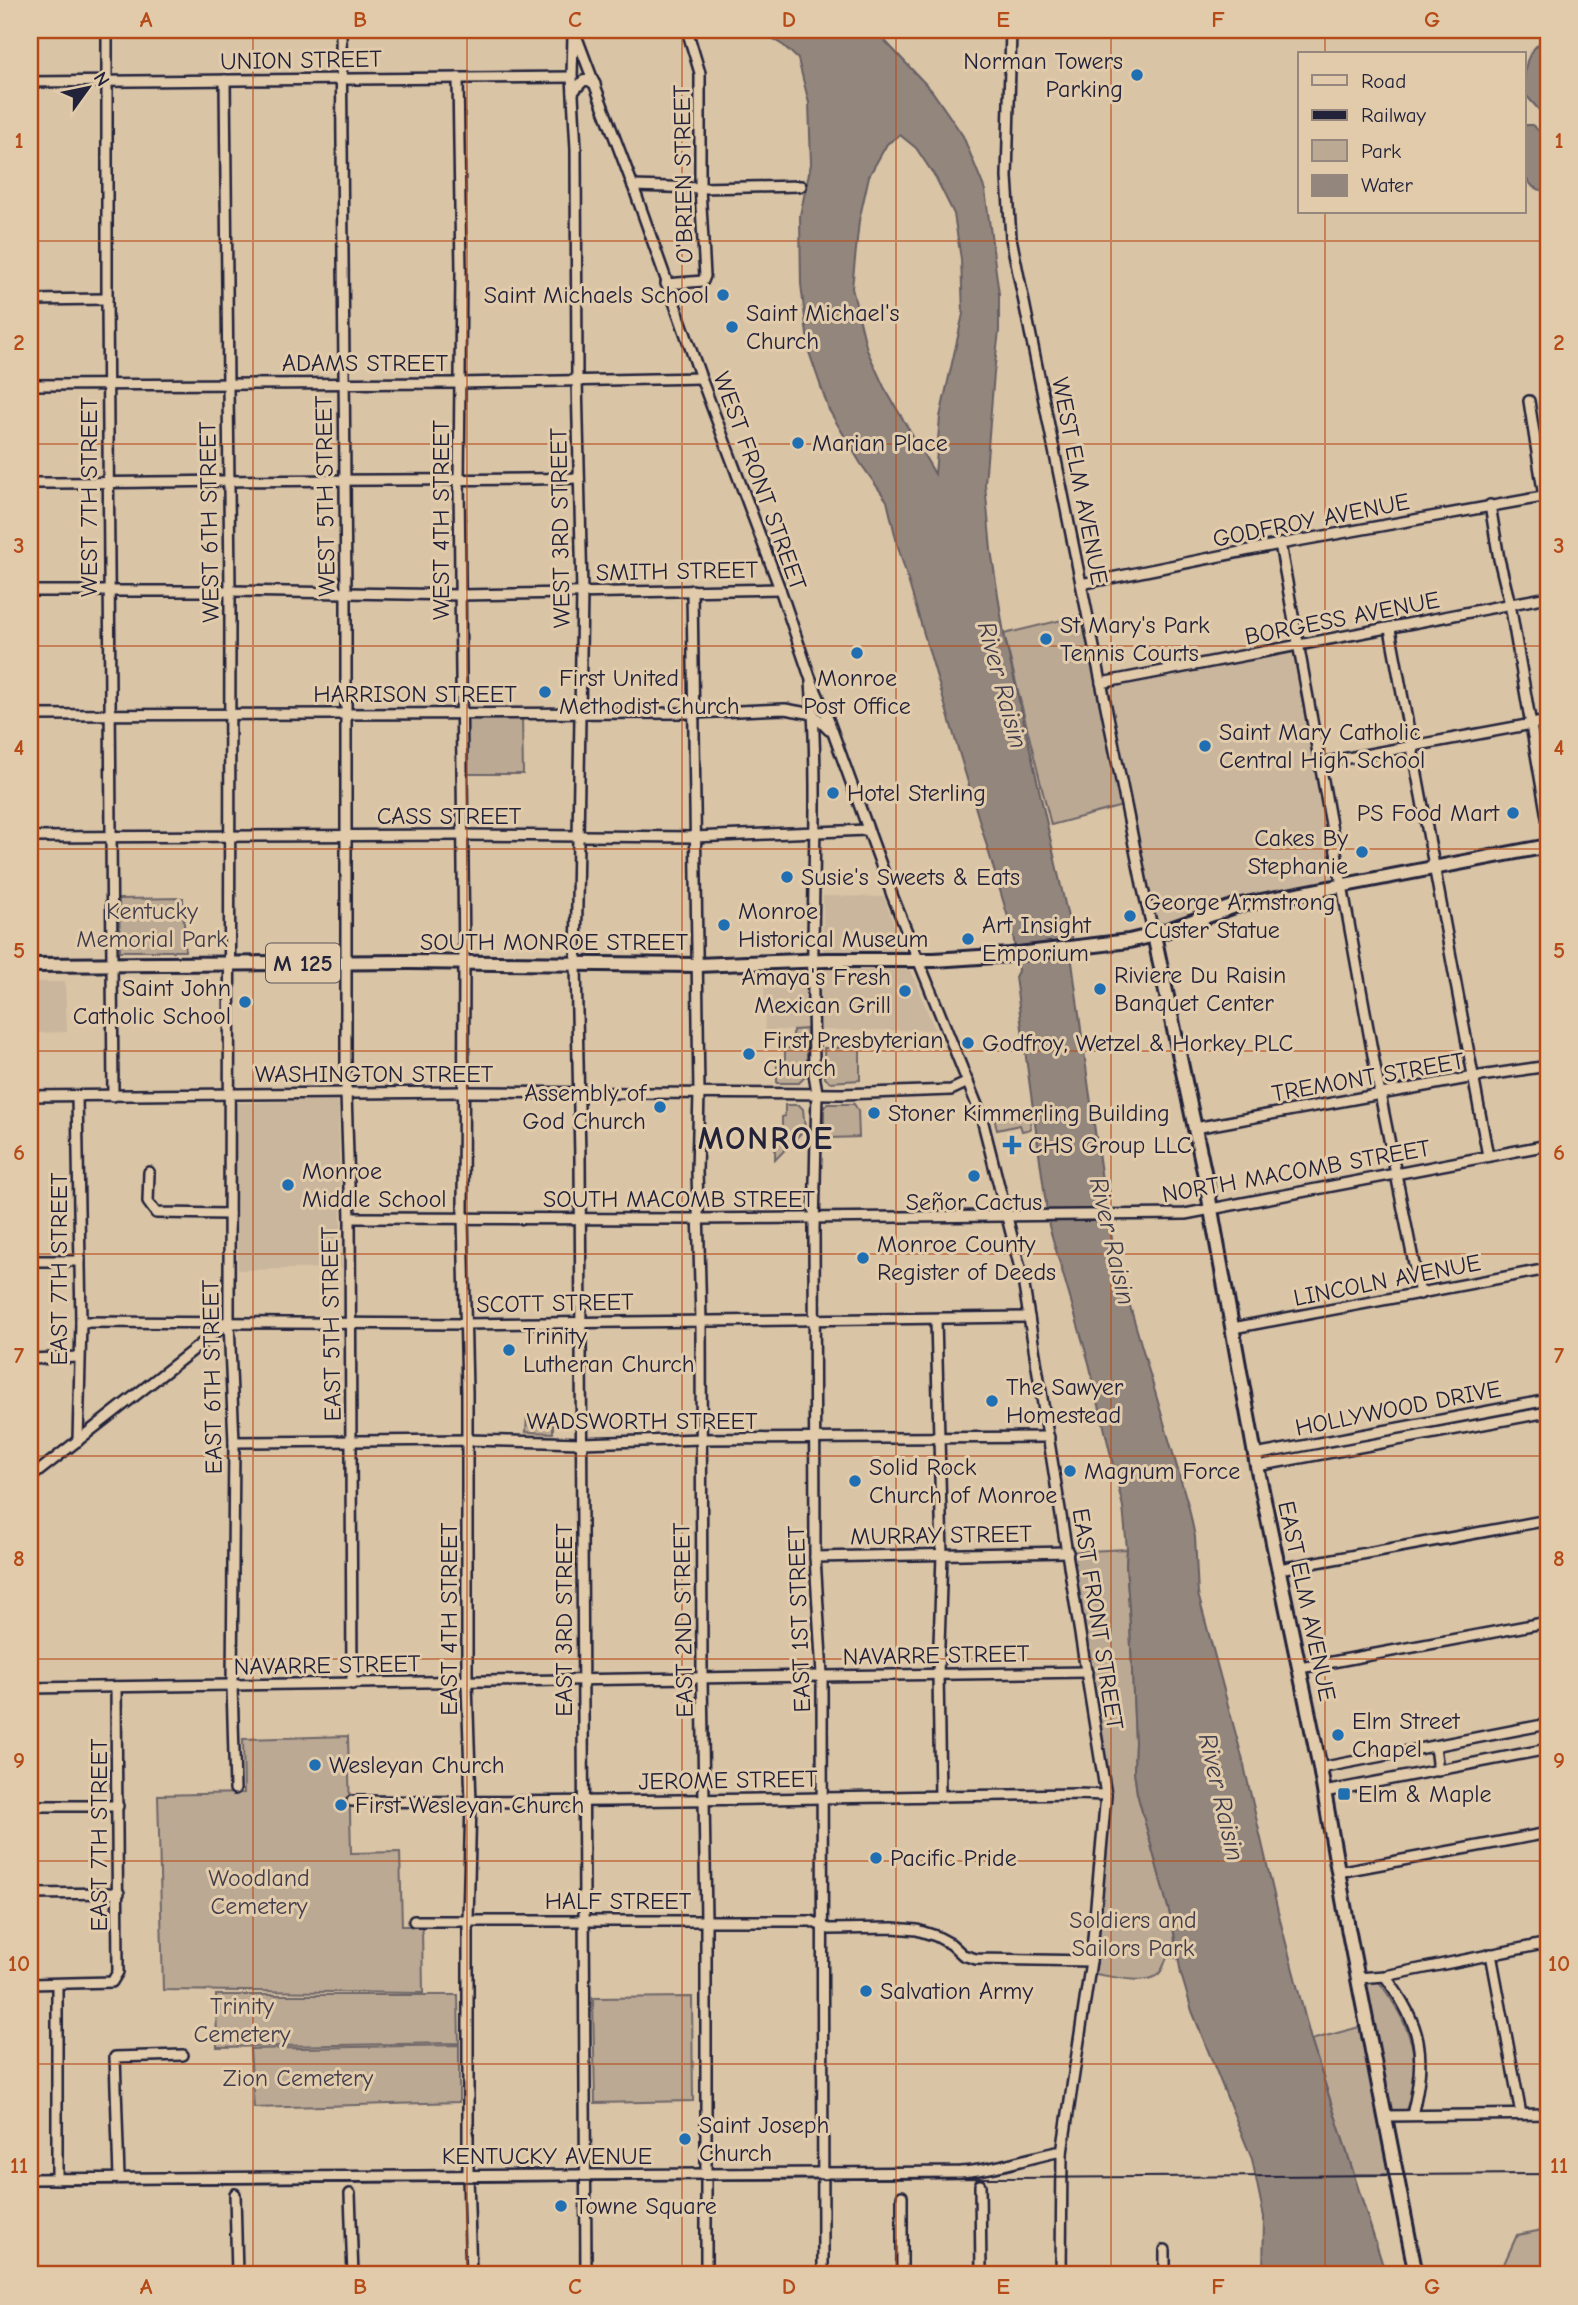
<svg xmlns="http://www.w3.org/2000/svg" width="1578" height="2305" font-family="'Comic Neue',sans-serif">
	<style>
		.built { fill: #cab69d }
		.green { fill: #bba994; stroke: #6e6668; stroke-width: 2 }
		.water { fill: #93867d; stroke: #665e63; stroke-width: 2; fill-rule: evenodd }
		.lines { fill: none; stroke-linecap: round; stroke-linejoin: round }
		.minor-casing { stroke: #22223b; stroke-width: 14 }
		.major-casing { stroke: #22223b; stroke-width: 18 }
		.minor { stroke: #e1cbaa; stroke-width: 9 }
		.major { stroke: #e1cbaa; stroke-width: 12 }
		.rail { stroke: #22223b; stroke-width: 2 }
		.grid { fill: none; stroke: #b64b18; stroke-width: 2; stroke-opacity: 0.55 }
		.poi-dot { fill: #1f6fb2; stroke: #e1cbaa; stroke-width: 2.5 }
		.labels { text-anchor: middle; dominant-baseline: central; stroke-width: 6; stroke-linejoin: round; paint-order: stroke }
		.shield { fill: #e1cbaa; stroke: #5b555c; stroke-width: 2 }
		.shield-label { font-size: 23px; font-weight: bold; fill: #22223b }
		.street-label { font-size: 24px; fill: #22223b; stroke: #e1cbaa }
		.poi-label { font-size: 24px; fill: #22223b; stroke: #e1cbaa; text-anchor: start }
		.park-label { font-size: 24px; fill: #413d4d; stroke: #e1cbaa }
		.water-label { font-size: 26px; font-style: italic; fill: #3e3b4c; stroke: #e1cbaa }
		.district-label { font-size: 32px; font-weight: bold; letter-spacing: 2px; fill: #22223b; stroke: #e1cbaa }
		.neatline { fill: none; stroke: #b64b18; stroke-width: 2.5 }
		.grid-label { font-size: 23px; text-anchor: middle; font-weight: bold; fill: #b64b18 }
	</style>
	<rect width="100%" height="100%" fill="#d9c4a6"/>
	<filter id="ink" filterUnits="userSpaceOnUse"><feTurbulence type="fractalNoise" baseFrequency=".0143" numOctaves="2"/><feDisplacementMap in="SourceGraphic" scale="14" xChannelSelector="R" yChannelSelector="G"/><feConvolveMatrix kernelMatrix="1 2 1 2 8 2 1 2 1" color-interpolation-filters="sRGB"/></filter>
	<g filter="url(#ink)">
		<g class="built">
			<path d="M1299,645L1343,885L1260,900L1154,935L1101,683Z"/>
			<path d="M823,896L884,897L912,974L935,1030H765L764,975L823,974Z"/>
			<path d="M30,982H65L67,1032L30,1033Z"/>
			<path d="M338,1100L342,1268L238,1270L234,1103Z"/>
		</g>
		<g class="green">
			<path d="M1087,614L1126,805L1051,825L1004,634Z"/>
			<path d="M522,716L523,774H465L466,720L470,718Z"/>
			<path d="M183,898L185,951H120L119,899Z"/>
			<path d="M807,1029V1075L799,1083H777V1066H785V1048H793V1030Z"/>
			<path d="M839,1046H860V1080L830,1082L825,1078L824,1048H838Z"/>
			<path d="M827,1104H854L858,1110L859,1137L830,1138L824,1133V1107Z"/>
			<path d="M785,1105H799L803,1109L805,1129L775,1160V1131L782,1130V1117L785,1116Z"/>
			<path d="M1029,1109L1031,1129L1022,1131L1020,1125L997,1130L994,1117Z"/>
			<path d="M527,1416H553V1433L526,1432Z"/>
			<path d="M1127,1549L1126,1564L1130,1623L1135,1742L1134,1771L1137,1793L1173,1926L1177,1958L1167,1957C1164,1964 1163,1972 1156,1976C1142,1985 1106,1975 1089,1973L1106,1795L1068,1552Z"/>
			<path d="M348,1736L351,1853L400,1852L402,1926H422L423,1993L163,1990L158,1795L244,1793L243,1739Z"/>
			<path d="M1372,1980L1379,1982C1408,2020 1428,2065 1405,2112L1391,2113L1366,1984Z"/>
			<path d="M216,1995H458L459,2043L217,2047Z"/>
			<path d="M692,1997L693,2101L595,2103L593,1998Z"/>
			<path d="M1367,2025L1395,2174H1354L1311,2040Z"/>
			<path d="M459,2045V2102L254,2108L250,2049Z"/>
			<path d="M1548,2229V2275H1499L1517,2235Z"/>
		</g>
		<g class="water">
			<path d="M759,30H875L932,91L963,136L985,190L999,294V331L994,373L985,484L991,550L1004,634L1072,935V962L1089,1089L1105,1201L1115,1255L1189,1508L1195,1537L1198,1594L1242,1757L1278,1912L1311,2040L1386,2275H1263L1264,2217L1252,2159L1192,2011L1181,1974L1173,1926L1137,1793L1134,1771L1135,1742L1130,1623L1126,1564L1127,1549L1123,1507L1089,1363L1049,1226L1015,977L1018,971L1013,934L897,543L887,501L861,464L829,410L809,352L801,284L800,215L811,164L809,103L798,59L784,46ZM900,135L916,148L936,178L954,214L961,259L963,314L940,417L935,474L884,387L867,350L852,288L859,221L869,176L887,144Z"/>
			<path d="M1548,38V78L1545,87L1548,97V120L1524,93C1524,69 1524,50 1548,38Z"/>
			<path d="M1526,125H1532C1539,129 1541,136 1548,140V193L1533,187L1524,176V127Z"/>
		</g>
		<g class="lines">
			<defs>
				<g id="minor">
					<path d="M107,30V299L113,1096"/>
					<path d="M341,30L346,594V1093L350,1218L352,1684"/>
					<path d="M574,30L633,186L701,378L780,589L810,677L828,719L892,895L981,1115L1023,1280L1106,1795L1091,1961L1062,2153L1061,2275"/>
					<path d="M1011,30L1007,177L1011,238L1143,889L1154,935"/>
					<path d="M573,35L572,77L576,149L577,380L582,592L576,964L580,1158L586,2275"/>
					<path d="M458,78L461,271L459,481L464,962L463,1217L467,1392V1683L471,1803L468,1920V2176L471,2275"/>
					<path d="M225,80L230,591L229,1322L234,1442L232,1685L235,1789"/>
					<path d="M30,82L572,77"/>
					<path d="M573,92L583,81L588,80L595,84"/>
					<path d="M633,186L700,188L801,186"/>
					<path d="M666,284L703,281L705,276L700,188V73L687,30"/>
					<path d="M30,300L107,299"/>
					<path d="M30,385L460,383L701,378"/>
					<path d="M1529,401L1544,497"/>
					<path d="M30,483C96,483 161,482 227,481C344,479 462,481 579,478"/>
					<path d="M1490,505L1499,559L1510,604L1548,823"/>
					<path d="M1280,544L1380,1094L1420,1294"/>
					<path d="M1081,584L1280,544L1548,496"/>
					<path d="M692,590L699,1093L697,1171L701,1321L702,1678L706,1920V2275"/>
					<path d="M30,591H230L460,595L780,589"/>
					<path d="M1390,629L1488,1156"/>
					<path d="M811,682C818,769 814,858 813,945C812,988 814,1031 814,1074L817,1092L814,1228L815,1557L822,1675L823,2275"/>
					<path d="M1101,683L1548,597"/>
					<path d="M30,715L694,713L785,709L813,714L829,730"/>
					<path d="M1321,763L1548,721"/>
					<path d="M30,837L462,835L694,837L867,830"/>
					<path d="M30,1096L463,1092L842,1094L951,1090L968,1082"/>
					<path d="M77,1096L81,1322L78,1441"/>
					<path d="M1195,1128L1474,1077L1548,1066"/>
					<path d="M149,1172L148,1202L156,1213L229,1214"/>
					<path d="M350,1218L698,1219L1185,1214L1548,1145"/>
					<path d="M30,1261H80"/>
					<path d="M936,1320L942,1555L938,1674L940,1796"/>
					<path d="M81,1322L467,1324L1029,1317"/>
					<path d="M1233,1328L1548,1269"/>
					<path d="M30,1359L79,1357"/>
					<path d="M234,1442L467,1440L582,1443L701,1439L1049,1437"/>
					<path d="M1255,1455L1548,1400"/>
					<path d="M1257,1466L1548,1412"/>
					<path d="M30,1478L229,1322"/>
					<path d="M815,1557L1068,1552"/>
					<path d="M1279,1569L1548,1520"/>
					<path d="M1300,1668L1548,1622"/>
					<path d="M30,1688C382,1685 734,1677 1087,1672"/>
					<path d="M1435,1746L1438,1771"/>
					<path d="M1320,1768L1548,1724"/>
					<path d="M1324,1792L1548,1749"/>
					<path d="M352,1801C593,1804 834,1797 1076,1794L1106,1795"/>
					<path d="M30,1806H118"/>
					<path d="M1338,1872L1548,1833"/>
					<path d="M30,1894L119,1893"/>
					<path d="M414,1921H811L829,1929L893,1928L917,1930L936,1936L951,1944L963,1955L976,1959L1091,1961"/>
					<path d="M1491,1954L1521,2114"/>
					<path d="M1385,1976C1422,2026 1427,2054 1412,2115"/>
					<path d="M1358,1978L1385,1976L1548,1943"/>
					<path d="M30,1984L112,1982L118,1972L116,1687"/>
					<path d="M57,1984V2179"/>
					<path d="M1385,2116L1548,2114"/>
					<path d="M119,2178L115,2057L183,2055"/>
					<path d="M30,2179L960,2172C993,2170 1024,2159 1057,2152L1062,2153"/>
					<path d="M980,2185L981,2275"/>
					<path d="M235,2194L237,2275"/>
					<path d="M350,2194L353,2275"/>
					<path d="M902,2196V2275"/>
					<path d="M1165,2250V2275"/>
				</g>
				<g id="major">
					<path d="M1154,935L1205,1176L1257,1466L1320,1768L1348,1928L1416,2275"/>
					<path d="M30,965L410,962L697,965L827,960H934L1010,955L1129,941L1154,935L1235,906L1548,846"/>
				</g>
			</defs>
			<use href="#minor" class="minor-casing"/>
			<use href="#major" class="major-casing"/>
			<use href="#minor" class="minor"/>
			<use href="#major" class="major"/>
			<path class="rail" d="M30,2185L1548,2174"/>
		</g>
	</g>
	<path class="grid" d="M253,30V2275M467,30V2275M682,30V2275M896,30V2275M1111,30V2275M1325,30V54M1325,212V2275M30,241H1548M30,444H1548M30,646H1548M30,849H1548M30,1051H1548M30,1254H1548M30,1456H1548M30,1659H1548M30,1861H1548M30,2064H1548"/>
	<g class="poi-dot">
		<circle cx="1137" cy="75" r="7"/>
		<circle cx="723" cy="295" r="7"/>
		<circle cx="732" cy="327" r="7"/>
		<circle cx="798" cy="443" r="7"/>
		<circle cx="1046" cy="639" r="7"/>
		<circle cx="857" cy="653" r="7"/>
		<circle cx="545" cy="692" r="7"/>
		<circle cx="1205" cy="746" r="7"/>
		<circle cx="833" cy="793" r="7"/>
		<circle cx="1513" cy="813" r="7"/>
		<circle cx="1362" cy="852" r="7"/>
		<circle cx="787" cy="877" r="7"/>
		<circle cx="1130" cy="916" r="7"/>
		<circle cx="724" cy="925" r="7"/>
		<circle cx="968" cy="939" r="7"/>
		<circle cx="1100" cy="989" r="7"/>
		<circle cx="905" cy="991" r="7"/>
		<circle cx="245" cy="1002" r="7"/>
		<circle cx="968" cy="1043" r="7"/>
		<circle cx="749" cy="1054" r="7"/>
		<circle cx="660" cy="1107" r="7"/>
		<circle cx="874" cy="1113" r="7"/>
		<path d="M1008.5 1134.5h7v7h7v7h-7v7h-7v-7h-7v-7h7z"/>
		<circle cx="974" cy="1176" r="7"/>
		<circle cx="288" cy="1185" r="7"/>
		<circle cx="863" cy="1258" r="7"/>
		<circle cx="509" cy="1350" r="7"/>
		<circle cx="992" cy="1401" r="7"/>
		<circle cx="1070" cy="1471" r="7"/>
		<circle cx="855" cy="1481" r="7"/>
		<circle cx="1338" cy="1735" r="7"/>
		<circle cx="315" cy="1765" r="7"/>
		<rect x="1337" y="1787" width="14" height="14" rx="3.5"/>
		<circle cx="341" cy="1805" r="7"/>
		<circle cx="876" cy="1858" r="7"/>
		<circle cx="866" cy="1991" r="7"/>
		<circle cx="685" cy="2139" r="7"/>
		<circle cx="561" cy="2206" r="7"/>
	</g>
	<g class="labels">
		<rect class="shield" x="266" y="943.5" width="74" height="39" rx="5"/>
		<g class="shield-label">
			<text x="303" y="963">M 125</text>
		</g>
		<g class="street-label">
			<text transform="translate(301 60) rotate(-1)">UNION STREET</text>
			<text transform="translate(683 174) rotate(-91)">O'BRIEN STREET</text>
			<text x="365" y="363">ADAMS STREET</text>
			<text transform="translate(760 481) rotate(70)">WEST FRONT STREET</text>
			<text transform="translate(1080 481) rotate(79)">WEST ELM AVENUE</text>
			<text transform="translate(325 496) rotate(-91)">WEST 5TH STREET</text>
			<text transform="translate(89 497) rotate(-90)">WEST 7TH STREET</text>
			<text transform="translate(441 520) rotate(-90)">WEST 4TH STREET</text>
			<text transform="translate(1311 520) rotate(-11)">GODFROY AVENUE</text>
			<text transform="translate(209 522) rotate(-91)">WEST 6TH STREET</text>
			<text transform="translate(560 528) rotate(-91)">WEST 3RD STREET</text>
			<text transform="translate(677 571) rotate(-1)">SMITH STREET</text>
			<text transform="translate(1342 618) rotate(-11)">BORGESS AVENUE</text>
			<text x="415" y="694">HARRISON STREET</text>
			<text x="449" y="816">CASS STREET</text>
			<text x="554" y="942">SOUTH MONROE STREET</text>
			<text x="374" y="1074">WASHINGTON STREET</text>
			<text transform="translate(1368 1077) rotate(-10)">TREMONT STREET</text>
			<text transform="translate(1296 1171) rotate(-10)">NORTH MACOMB STREET</text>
			<text x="679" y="1199">SOUTH MACOMB STREET</text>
			<text transform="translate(59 1269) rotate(-90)">EAST 7TH STREET</text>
			<text transform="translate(1387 1280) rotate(-11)">LINCOLN AVENUE</text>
			<text transform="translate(555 1303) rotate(-1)">SCOTT STREET</text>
			<text transform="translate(331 1324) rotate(-91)">EAST 5TH STREET</text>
			<text transform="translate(212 1377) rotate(-91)">EAST 6TH STREET</text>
			<text transform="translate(1398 1408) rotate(-11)">HOLLYWOOD DRIVE</text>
			<text x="642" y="1421">WADSWORTH STREET</text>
			<text transform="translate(941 1535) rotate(-1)">MURRAY STREET</text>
			<text transform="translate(1307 1601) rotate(78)">EAST ELM AVENUE</text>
			<text transform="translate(449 1619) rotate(-90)">EAST 4TH STREET</text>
			<text transform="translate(799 1619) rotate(-92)">EAST 1ST STREET</text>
			<text transform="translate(1098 1619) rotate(81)">EAST FRONT STREET</text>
			<text transform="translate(564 1620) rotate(-90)">EAST 3RD STREET</text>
			<text transform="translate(683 1620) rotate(-91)">EAST 2ND STREET</text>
			<text transform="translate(936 1655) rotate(-1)">NAVARRE STREET</text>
			<text transform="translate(327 1665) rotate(-1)">NAVARRE STREET</text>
			<text transform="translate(728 1780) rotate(-1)">JEROME STREET</text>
			<text transform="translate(99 1835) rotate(-90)">EAST 7TH STREET</text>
			<text x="618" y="1901">HALF STREET</text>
			<text x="547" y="2156">KENTUCKY AVENUE</text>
		</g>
		<g class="poi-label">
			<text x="1123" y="61" text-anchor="end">Norman Towers<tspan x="1123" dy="28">Parking</tspan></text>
			<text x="709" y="295" text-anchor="end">Saint Michaels School</text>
			<text x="746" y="313">Saint Michael's<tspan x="746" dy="28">Church</tspan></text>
			<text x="812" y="443">Marian Place</text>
			<text x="1060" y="625">St Mary's Park<tspan x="1060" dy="28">Tennis Courts</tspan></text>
			<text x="559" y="678">First United<tspan x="559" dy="28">Methodist Church</tspan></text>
			<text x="857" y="678" text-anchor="middle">Monroe<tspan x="857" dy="28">Post Office</tspan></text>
			<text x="1219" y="732">Saint Mary Catholic<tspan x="1219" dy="28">Central High School</tspan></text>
			<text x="847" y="793">Hotel Sterling</text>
			<text x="1499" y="813" text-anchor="end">PS Food Mart</text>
			<text x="1348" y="838" text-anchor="end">Cakes By<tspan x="1348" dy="28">Stephanie</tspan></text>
			<text x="801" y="877">Susie's Sweets &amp; Eats</text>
			<text x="1144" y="902">George Armstrong<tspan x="1144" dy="28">Custer Statue</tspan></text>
			<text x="738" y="911">Monroe<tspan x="738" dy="28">Historical Museum</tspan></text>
			<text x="982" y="925">Art Insight<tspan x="982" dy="28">Emporium</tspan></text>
			<text x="1114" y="975">Riviere Du Raisin<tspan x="1114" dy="28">Banquet Center</tspan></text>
			<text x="891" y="977" text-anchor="end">Amaya's Fresh<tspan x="891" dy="28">Mexican Grill</tspan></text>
			<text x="231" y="988" text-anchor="end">Saint John<tspan x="231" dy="28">Catholic School</tspan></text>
			<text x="763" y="1040">First Presbyterian<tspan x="763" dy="28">Church</tspan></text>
			<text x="982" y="1043">Godfroy, Wetzel &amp; Horkey PLC</text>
			<text x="646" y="1093" text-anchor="end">Assembly of<tspan x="646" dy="28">God Church</tspan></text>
			<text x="888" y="1113">Stoner Kimmerling Building</text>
			<text x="1028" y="1145">CHS Group LLC</text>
			<text x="302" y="1171">Monroe<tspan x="302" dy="28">Middle School</tspan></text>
			<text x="974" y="1202" text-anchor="middle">Señor Cactus</text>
			<text x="877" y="1244">Monroe County<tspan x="877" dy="28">Register of Deeds</tspan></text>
			<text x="523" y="1336">Trinity<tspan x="523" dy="28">Lutheran Church</tspan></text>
			<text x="1006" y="1387">The Sawyer<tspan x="1006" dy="28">Homestead</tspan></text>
			<text x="869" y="1467">Solid Rock<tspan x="869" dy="28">Church of Monroe</tspan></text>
			<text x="1084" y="1471">Magnum Force</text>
			<text x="1352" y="1721">Elm Street<tspan x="1352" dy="28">Chapel</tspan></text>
			<text x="329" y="1765">Wesleyan Church</text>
			<text x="1358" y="1794">Elm &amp; Maple</text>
			<text x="355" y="1805">First Wesleyan Church</text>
			<text x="890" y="1858">Pacific Pride</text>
			<text x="880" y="1991">Salvation Army</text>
			<text x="699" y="2125">Saint Joseph<tspan x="699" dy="28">Church</tspan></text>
			<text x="575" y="2206">Towne Square</text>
		</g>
		<g class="park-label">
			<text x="152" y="911">Kentucky<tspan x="152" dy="28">Memorial Park</tspan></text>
			<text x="259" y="1878">Woodland<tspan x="259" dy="28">Cemetery</tspan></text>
			<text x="1133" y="1920">Soldiers and<tspan x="1133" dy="28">Sailors Park</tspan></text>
			<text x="242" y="2006">Trinity<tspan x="242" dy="28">Cemetery</tspan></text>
			<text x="298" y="2078">Zion Cemetery</text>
		</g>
		<g class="water-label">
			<text transform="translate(1002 685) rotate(75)">River Raisin</text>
			<text transform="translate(1112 1241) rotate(77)">River Raisin</text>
			<text transform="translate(1221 1797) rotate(77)">River Raisin</text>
		</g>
		<g class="district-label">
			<text x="766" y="1138">MONROE</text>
		</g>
	</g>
	<rect width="1578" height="2305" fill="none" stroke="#e1cbaa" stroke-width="77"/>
	<rect x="1298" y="52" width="228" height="161" fill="#e1cbaa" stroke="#95877e" stroke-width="2"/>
	<rect x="1312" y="75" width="35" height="10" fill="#e1cbaa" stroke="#95877e" stroke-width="2"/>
	<text x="1361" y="88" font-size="21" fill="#22223b">Road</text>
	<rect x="1312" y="110" width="35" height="10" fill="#22223b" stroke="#95877e" stroke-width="2"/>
	<text x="1361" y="122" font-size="21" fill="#22223b">Railway</text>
	<rect x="1312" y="140" width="35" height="21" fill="#bba994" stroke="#95877e" stroke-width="2"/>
	<text x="1361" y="158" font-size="21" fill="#22223b">Park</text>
	<rect x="1312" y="175" width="35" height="21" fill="#93867d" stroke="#95877e" stroke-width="2"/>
	<text x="1361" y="192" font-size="21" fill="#22223b">Water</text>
	<g transform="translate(88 88) rotate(57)" stroke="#e1cbaa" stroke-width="5" paint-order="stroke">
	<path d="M0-5L12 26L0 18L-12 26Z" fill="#22223b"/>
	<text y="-10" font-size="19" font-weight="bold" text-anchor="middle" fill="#22223b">N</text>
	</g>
	<rect x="38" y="38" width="1502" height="2228" class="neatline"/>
	<g class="grid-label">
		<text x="146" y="27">A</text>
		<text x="360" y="27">B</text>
		<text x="575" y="27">C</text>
		<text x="789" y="27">D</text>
		<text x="1003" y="27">E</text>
		<text x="1218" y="27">F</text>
		<text x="1432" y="27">G</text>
		<text x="19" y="148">1</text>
		<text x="1559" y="148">1</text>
		<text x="19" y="350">2</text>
		<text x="1559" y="350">2</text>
		<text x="19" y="553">3</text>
		<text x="1559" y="553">3</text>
		<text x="19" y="755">4</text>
		<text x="1559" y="755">4</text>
		<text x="19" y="958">5</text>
		<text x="1559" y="958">5</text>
		<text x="19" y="1160">6</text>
		<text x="1559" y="1160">6</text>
		<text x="19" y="1363">7</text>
		<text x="1559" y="1363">7</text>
		<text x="19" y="1566">8</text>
		<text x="1559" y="1566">8</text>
		<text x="19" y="1768">9</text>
		<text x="1559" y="1768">9</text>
		<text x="19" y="1971">10</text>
		<text x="1559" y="1971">10</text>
		<text x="19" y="2173">11</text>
		<text x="1559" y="2173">11</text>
		<text x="146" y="2294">A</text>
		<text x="360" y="2294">B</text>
		<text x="575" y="2294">C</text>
		<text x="789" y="2294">D</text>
		<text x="1003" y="2294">E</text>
		<text x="1218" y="2294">F</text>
		<text x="1432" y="2294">G</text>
	</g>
</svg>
